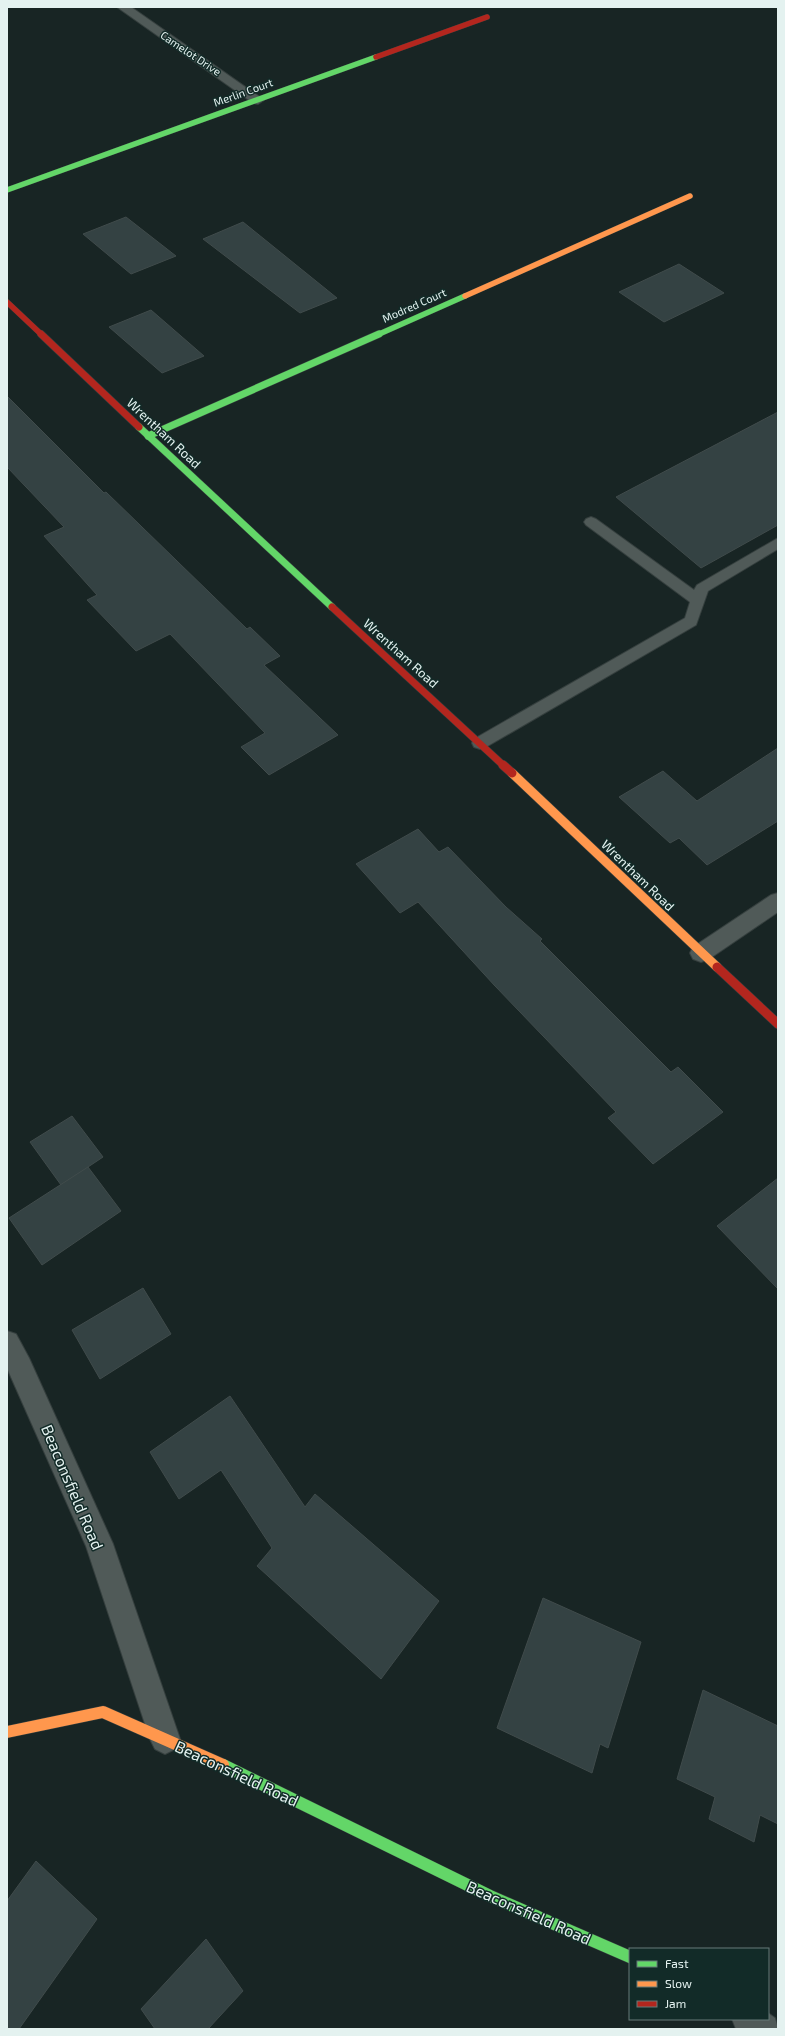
<svg xmlns="http://www.w3.org/2000/svg" width="785" height="2036" font-family="'Exo 2',sans-serif">
	<style>
		.building { fill: #344243; stroke: #404b4b }
		.lines { fill: none; stroke-linecap: round; stroke-linejoin: round }
		.lane-casing { stroke: #353f3e; stroke-width: 2 }
		.street-casing { stroke: #353f3e; stroke-width: 2 }
		.fast-far2-casing { stroke: #353f3e; stroke-width: 6 }
		.fast-far1-casing { stroke: #353f3e; stroke-width: 8 }
		.fast-casing { stroke: #353f3e; stroke-width: 13 }
		.slow-far2-casing { stroke: #353f3e; stroke-width: 6 }
		.slow-far1-casing { stroke: #353f3e; stroke-width: 10 }
		.slow-casing { stroke: #353f3e; stroke-width: 13 }
		.jam-far2-casing { stroke: #353f3e; stroke-width: 6 }
		.jam-far1-casing { stroke: #353f3e; stroke-width: 8 }
		.jam-casing { stroke: #353f3e; stroke-width: 10 }
		.lane { fill: #505a58; fill-rule: evenodd }
		.street { fill: #505a58; fill-rule: evenodd }
		.fast-far2 { stroke: #63d668; stroke-width: 5.5 }
		.fast-far1 { stroke: #63d668; stroke-width: 7 }
		.fast { stroke: #63d668; stroke-width: 12 }
		.slow-far2 { stroke: #ff974d; stroke-width: 5.5 }
		.slow-far1 { stroke: #ff974d; stroke-width: 9 }
		.slow { stroke: #ff974d; stroke-width: 12 }
		.jam-far2 { stroke: #b3261e; stroke-width: 5.5 }
		.jam-far1 { stroke: #b3261e; stroke-width: 7 }
		.jam { stroke: #b3261e; stroke-width: 9 }
		.labels { text-anchor: middle; dominant-baseline: central; stroke-width: 3; stroke-linejoin: round; paint-order: stroke }
		.far-street-label { font-size: 11px; fill: #e4f2f0; stroke: #122b28 }
		.street-label { font-size: 13px; fill: #e4f2f0; stroke: #122b28 }
		.near-street-label { font-size: 16px; fill: #e4f2f0; stroke: #122b28 }
	</style>
	<rect width="100%" height="100%" fill="#182524"/>
	<g class="building">
		<path d="M126,217L176,256L131,274L83,234Z"/>
		<path d="M243,222L337,298L300,313L203,239Z"/>
		<path d="M679,264L724,293L664,322L619,292Z"/>
		<path d="M151,310L204,356L162,373L109,327Z"/>
		<path d="M7,396L104,493L106,492L247,629L250,627L280,656L264,665L338,735L269,775L241,747L265,733L170,634L136,651L87,600L97,595L44,536L64,527L7,467Z"/>
		<path d="M778,412V525L701,568L616,497Z"/>
		<path d="M778,748V821L707,865L679,838L670,843L619,797L663,771L697,801Z"/>
		<path d="M418,829L439,852L448,847L506,907L542,939L540,941L671,1072L678,1067L723,1112L653,1164L608,1118L616,1112L495,986L418,902L400,913L356,864Z"/>
		<path d="M72,1116L103,1157L61,1185L30,1142Z"/>
		<path d="M88,1167L121,1211L42,1265L9,1218Z"/>
		<path d="M778,1178V1289L717,1226Z"/>
		<path d="M143,1288L171,1334L100,1379L72,1330Z"/>
		<path d="M230,1396L305,1507L315,1494L439,1601L381,1679L257,1566L272,1548L221,1470L179,1499L150,1452Z"/>
		<path d="M543,1598L641,1642L608,1748L600,1744L592,1773L497,1728Z"/>
		<path d="M703,1690L778,1726V1824L760,1815L754,1842L709,1819L715,1797L677,1779Z"/>
		<path d="M36,1861L97,1919L19,2029H7V1901Z"/>
		<path d="M206,1939L243,1991L208,2029H155L141,2009Z"/>
	</g>
	<g class="lines">
		<defs>
			<path id="lane" d="M591,517L596,519L694,590L697,585L778,538V549L708,591L696,625L486,747L480,749L474,747L472,743L474,739L685,618L690,602L586,525L584,522L586,519Z"/>
			<g id="street">
				<path d="M117,7H131L264,100L258,104L253,103Z"/>
				<path d="M778,893V912L709,959L701,962L693,959L690,953L693,947L771,895Z"/>
				<path d="M7,1331L16,1334L29,1358L113,1544L180,1739L175,1749L165,1754L155,1749L150,1739L86,1546L7,1368Z"/>
				<path d="M768,2013L775,2018L778,2029H736L732,2019H768Z"/>
			</g>
			<g id="fast-far2">
				<path d="M7,190L376,57"/>
				<path d="M377,335L465,296"/>
			</g>
			<g id="fast-far1">
				<path d="M139,427L332,607"/>
				<path d="M148,436L379,334"/>
			</g>
			<path id="fast" d="M223,1765L490,1896L630,1957"/>
			<path id="slow-far2" d="M465,296L690,196"/>
			<path id="slow-far1" d="M512,773L717,967"/>
			<path id="slow" d="M7,1732L103,1712L223,1765"/>
			<g id="jam-far2">
				<path d="M376,57L487,17"/>
				<path d="M7,302L42,335"/>
			</g>
			<g id="jam-far1">
				<path d="M41,334L139,427"/>
				<path d="M332,607L504,766"/>
			</g>
			<g id="jam">
				<path d="M503,765L512,773"/>
				<path d="M717,967L778,1024"/>
			</g>
		</defs>
		<use href="#lane" class="lane-casing"/>
		<use href="#street" class="street-casing"/>
		<use href="#fast-far2" class="fast-far2-casing"/>
		<use href="#fast-far1" class="fast-far1-casing"/>
		<use href="#fast" class="fast-casing"/>
		<use href="#slow-far2" class="slow-far2-casing"/>
		<use href="#slow-far1" class="slow-far1-casing"/>
		<use href="#slow" class="slow-casing"/>
		<use href="#jam-far2" class="jam-far2-casing"/>
		<use href="#jam-far1" class="jam-far1-casing"/>
		<use href="#jam" class="jam-casing"/>
		<use href="#lane" class="lane"/>
		<use href="#street" class="street"/>
		<use href="#fast-far2" class="fast-far2"/>
		<use href="#fast-far1" class="fast-far1"/>
		<use href="#fast" class="fast"/>
		<use href="#slow-far2" class="slow-far2"/>
		<use href="#slow-far1" class="slow-far1"/>
		<use href="#slow" class="slow"/>
		<use href="#jam-far2" class="jam-far2"/>
		<use href="#jam-far1" class="jam-far1"/>
		<use href="#jam" class="jam"/>
	</g>
	<g class="labels">
		<g class="far-street-label">
			<text transform="translate(191 53) rotate(34)">Camelot Drive</text>
			<text transform="translate(243 92) rotate(-20)">Merlin Court</text>
			<text transform="translate(414 305) rotate(-24)">Modred Court</text>
		</g>
		<g class="street-label">
			<text transform="translate(164 433) rotate(43)">Wrentham Road</text>
			<text transform="translate(401 653) rotate(42)">Wrentham Road</text>
			<text transform="translate(638 875) rotate(44)">Wrentham Road</text>
		</g>
		<g class="near-street-label">
			<text transform="translate(73 1487) rotate(67)">Beaconsfield Road</text>
			<text transform="translate(237 1773) rotate(25)">Beaconsfield Road</text>
			<text transform="translate(529 1912) rotate(24)">Beaconsfield Road</text>
		</g>
	</g>
	<rect width="785" height="2036" fill="none" stroke="#e4f2f0" stroke-width="16"/>
	<rect x="629" y="1948" width="140" height="72" fill="#122b28" stroke="#667b78"/>
	<rect x="637" y="1961" width="20" height="6" fill="#63d668" stroke="#667b78"/>
	<text x="665" y="1968" font-size="12" fill="#e4f2f0">Fast</text>
	<rect x="637" y="1981" width="20" height="6" fill="#ff974d" stroke="#667b78"/>
	<text x="665" y="1988" font-size="12" fill="#e4f2f0">Slow</text>
	<rect x="637" y="2001" width="20" height="6" fill="#b3261e" stroke="#667b78"/>
	<text x="665" y="2008" font-size="12" fill="#e4f2f0">Jam</text>
</svg>
